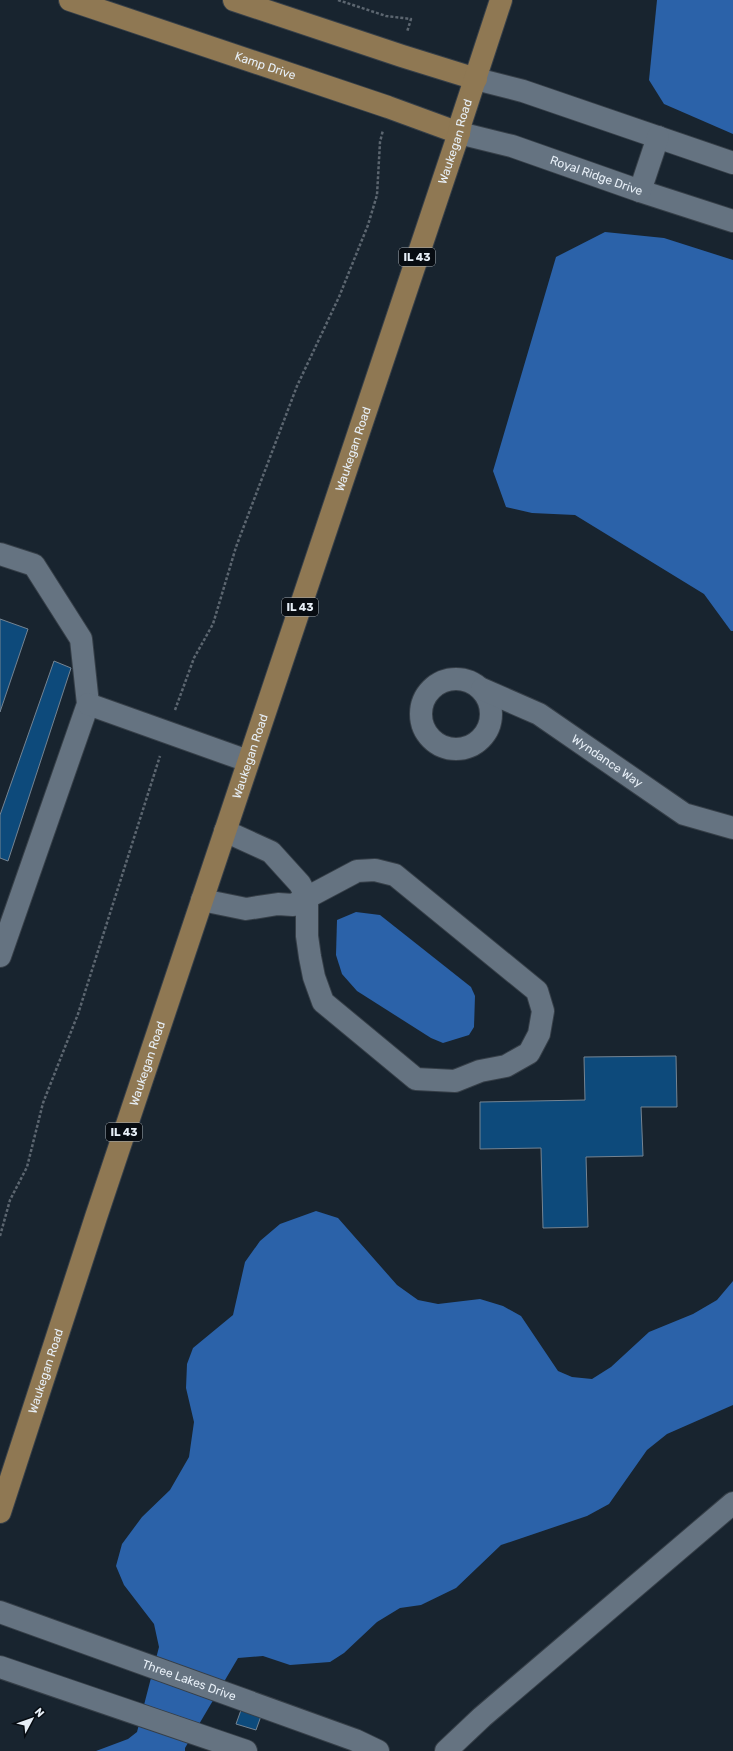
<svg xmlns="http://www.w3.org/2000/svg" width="733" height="1751" font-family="Rubik,sans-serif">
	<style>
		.water { fill: #2b62a9 }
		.building { fill: #0d4a7b; stroke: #758492 }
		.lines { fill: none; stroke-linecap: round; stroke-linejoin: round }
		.minor-casing { stroke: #363f48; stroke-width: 24 }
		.major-casing { stroke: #363f48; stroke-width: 24 }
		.path { stroke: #5c6670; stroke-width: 2.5; stroke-dasharray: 3 2; stroke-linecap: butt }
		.minor { stroke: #657381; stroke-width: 22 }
		.major { stroke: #8f7853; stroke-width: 22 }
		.labels { text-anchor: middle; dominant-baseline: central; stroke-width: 3; stroke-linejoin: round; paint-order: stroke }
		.shield { fill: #070c12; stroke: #a4abb2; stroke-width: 1 }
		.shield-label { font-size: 11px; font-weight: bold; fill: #e7eff7 }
		.street-label { font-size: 12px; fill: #e7eff7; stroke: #070c12 }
	</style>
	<rect width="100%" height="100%" fill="#18242f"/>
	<g class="water">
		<path d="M657,0H733V134L664,104L649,80Z"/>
		<path d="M605,232L664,238L733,260V631H731L704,594L575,515L532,513L506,507L493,471L556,257Z"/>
		<path d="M356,912L380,915L471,987L475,996L474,1027L469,1035L443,1043L431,1038L357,991L342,974L336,955L337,920Z"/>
		<path d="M316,1211L338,1218L397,1285L418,1300L438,1304L480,1299L503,1306L521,1316L558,1371L572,1377L592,1379L611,1367L649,1332L693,1314L717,1300L733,1281V1405L667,1434L647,1450L609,1504L587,1516L501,1545L456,1588L421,1605L400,1608L377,1622L344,1653L330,1662L290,1665L263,1656L238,1658L185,1748V1751H96L128,1739L137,1732L159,1647L154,1624L124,1585L116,1566L122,1544L142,1517L170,1490L189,1457L194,1422L186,1388L187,1364L193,1348L233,1315L245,1262L260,1241L280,1224Z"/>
	</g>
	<g class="building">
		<path d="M0,619L28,629L0,712Z"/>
		<path d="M54,661L71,668L8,861L0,858V815Z"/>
		<path d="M676,1056L677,1107H641L643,1156L586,1157L588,1227L543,1228L541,1148L480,1149V1102L585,1100L584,1057Z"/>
		<path d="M241,1710L261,1716L256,1730L236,1724Z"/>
	</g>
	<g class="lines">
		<defs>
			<g id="minor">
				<path d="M476,79L523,91L733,163"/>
				<path id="s1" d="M459,133L512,146L640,191L733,221"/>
				<path d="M640,191L658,137"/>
				<path d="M0,554L34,565L81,639L88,704L0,956"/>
				<circle cx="456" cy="714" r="35"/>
				<path id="s2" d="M482,689L539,714L684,814L733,828"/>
				<path d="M88,704L248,761"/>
				<path d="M202,900L246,909L278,904L293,905L357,871L375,870L395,875L537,991L543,1011L539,1034L529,1053L506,1066L480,1071L455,1081L416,1079L323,1002L314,977L310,957L307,936V898L300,884L271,852L225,831"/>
				<path id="s3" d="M0,1612L355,1740L378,1751"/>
				<path d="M0,1667L246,1751"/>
				<path d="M446,1751L482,1717L733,1503"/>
			</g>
			<g id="major">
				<path id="s4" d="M70,0L388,107L459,133"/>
				<path d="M234,0L402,56L476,79"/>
				<path id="s5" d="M0,1512L96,1217L459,133L461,122L501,0"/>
			</g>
		</defs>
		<use href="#minor" class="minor-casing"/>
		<use href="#major" class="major-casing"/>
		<g class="path">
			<path d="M338,0L386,16L411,19L407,32"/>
			<path d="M175,710L194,658L213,624L236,547L297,386L339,297L368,225L377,195L380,142L383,130"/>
			<path d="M0,1236L10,1200L27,1167L43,1103L78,1014L160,756"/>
		</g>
		<use href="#minor" class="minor"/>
		<use href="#major" class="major"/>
	</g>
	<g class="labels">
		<g class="shield">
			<rect x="399" y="248" width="36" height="18" rx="3"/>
			<rect x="282" y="598" width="36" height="18" rx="3"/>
			<rect x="106" y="1123" width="36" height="18" rx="3"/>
		</g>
		<g class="shield-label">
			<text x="417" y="257">IL 43</text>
			<text x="300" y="607">IL 43</text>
			<text x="124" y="1132">IL 43</text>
		</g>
		<g class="street-label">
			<text stroke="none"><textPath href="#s4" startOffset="206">Kamp Drive</textPath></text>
			<text stroke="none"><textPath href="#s5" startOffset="1444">Waukegan Road</textPath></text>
			<text stroke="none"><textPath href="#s1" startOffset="144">Royal Ridge Drive</textPath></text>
			<text stroke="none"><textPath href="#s5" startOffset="1120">Waukegan Road</textPath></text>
			<text stroke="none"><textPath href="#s5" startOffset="796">Waukegan Road</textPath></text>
			<text stroke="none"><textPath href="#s2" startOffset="145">Wyndance Way</textPath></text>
			<text stroke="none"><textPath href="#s5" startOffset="472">Waukegan Road</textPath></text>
			<text stroke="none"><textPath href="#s5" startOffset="148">Waukegan Road</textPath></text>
			<text stroke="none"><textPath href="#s3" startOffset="201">Three Lakes Drive</textPath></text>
		</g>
	</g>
	<g transform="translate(32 1719) rotate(49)" stroke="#070c12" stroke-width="3" paint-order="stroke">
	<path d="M0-3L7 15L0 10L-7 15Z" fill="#e7eff7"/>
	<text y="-6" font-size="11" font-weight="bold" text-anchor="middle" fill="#e7eff7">N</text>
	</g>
</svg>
